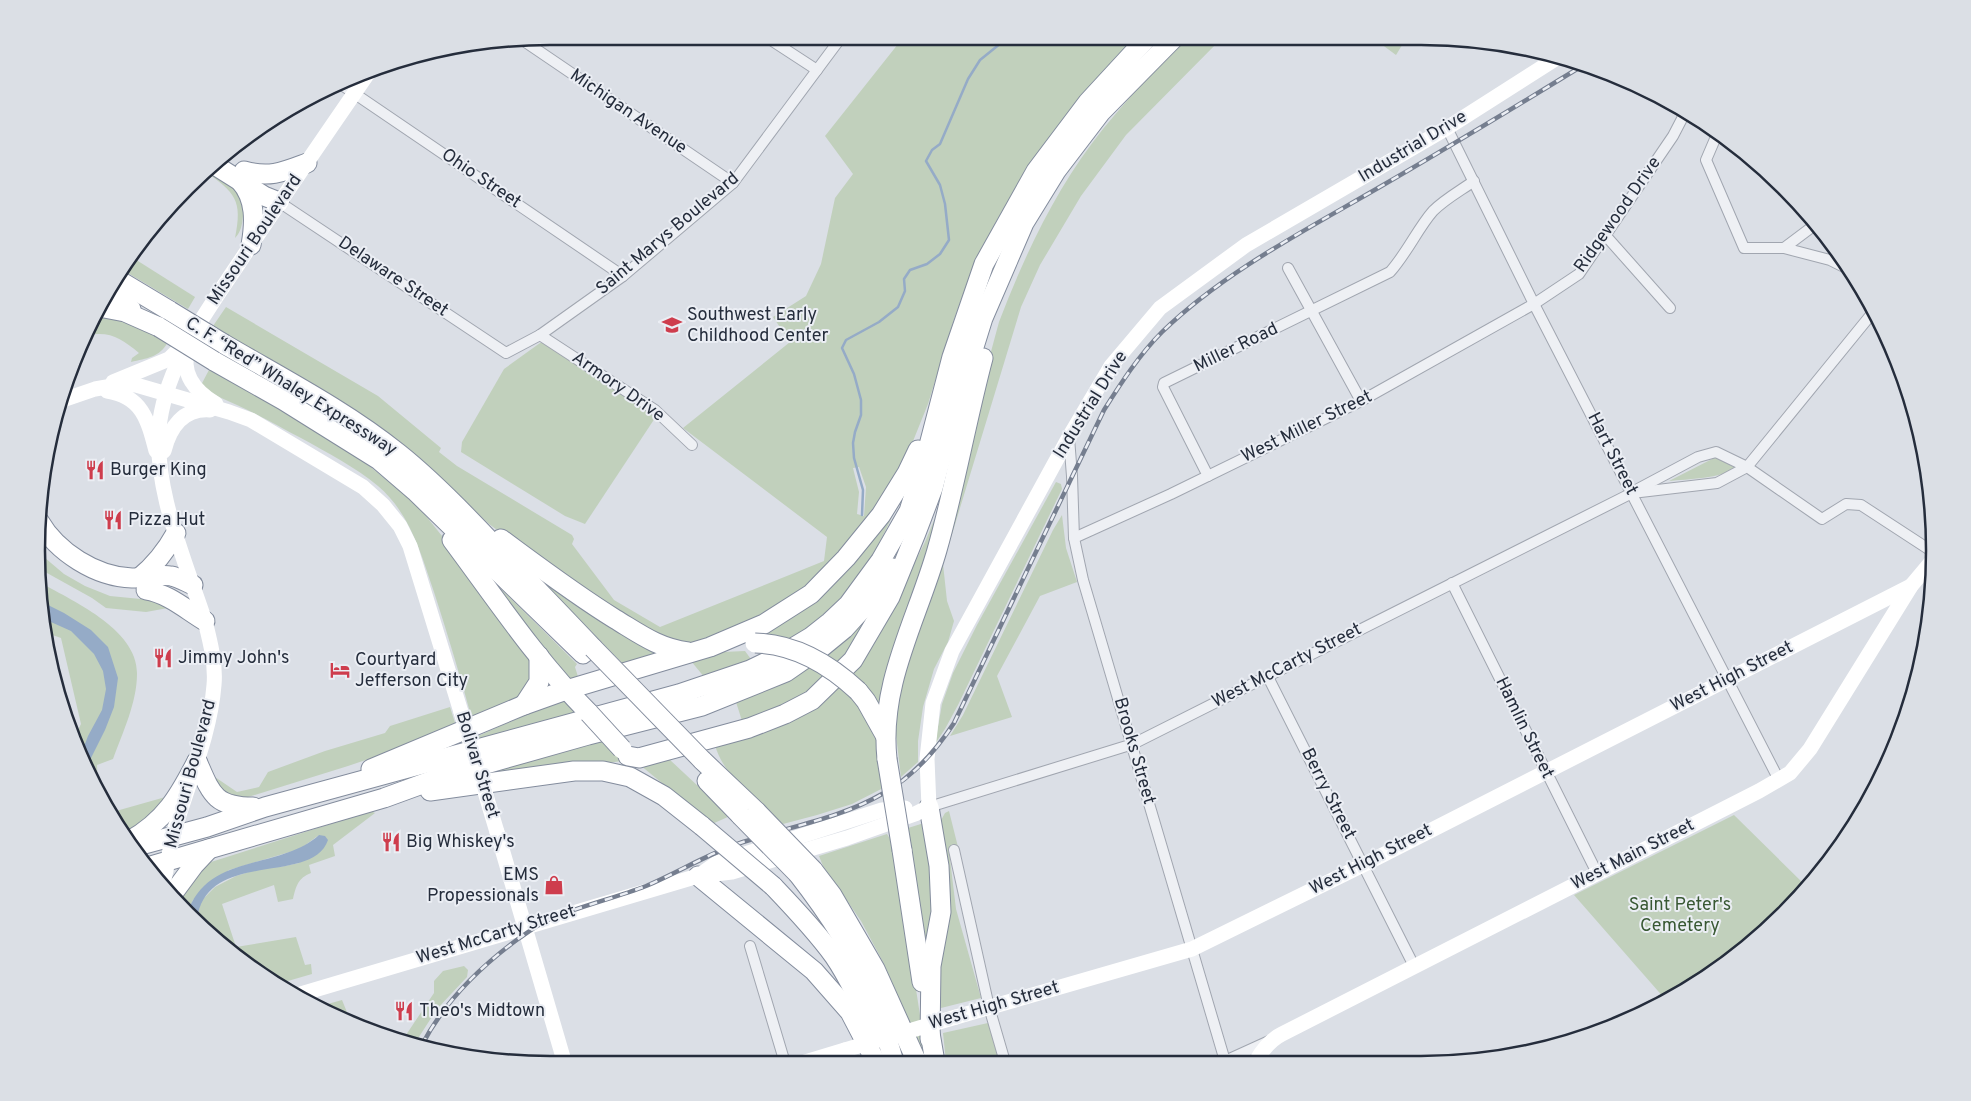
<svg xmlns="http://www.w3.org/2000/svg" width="1971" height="1101" font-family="Overpass,sans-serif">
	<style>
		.green { fill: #c1d0bc; fill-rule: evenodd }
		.water { fill: #95abc7 }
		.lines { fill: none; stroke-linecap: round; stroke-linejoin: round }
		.stream { stroke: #95abc7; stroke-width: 2.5 }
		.street-casing { stroke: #a1a6b0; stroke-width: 12 }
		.highway-casing { stroke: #838c9d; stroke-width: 21 }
		.street { stroke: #eef0f4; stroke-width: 10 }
		.secondary { stroke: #fff; stroke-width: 15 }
		.highway { stroke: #fff; stroke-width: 19 }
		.rail-casing { stroke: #757e8f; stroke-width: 4.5 }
		.rail { stroke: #ebeef4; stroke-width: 2.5; stroke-dasharray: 8; stroke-linecap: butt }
		.highway-bridge-casing { stroke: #838c9d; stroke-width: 21; stroke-linecap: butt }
		.secondary-bridge { stroke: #fff; stroke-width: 15 }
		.highway-bridge { stroke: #fff; stroke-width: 19 }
		.labels { text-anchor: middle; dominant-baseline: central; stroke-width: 4; stroke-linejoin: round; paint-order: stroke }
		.street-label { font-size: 18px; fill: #252d3c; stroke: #ebeef4 }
		.poi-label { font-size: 18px; fill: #252d3c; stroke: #ebeef4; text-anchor: start }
		.park-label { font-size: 18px; fill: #385833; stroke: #ebeef4 }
		.rim { fill: none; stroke: #252d3c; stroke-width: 2.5 }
	</style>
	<rect width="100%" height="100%" fill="#dbdfe6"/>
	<g class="green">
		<path d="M1407,37L1396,55L1373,38Z"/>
		<path d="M1139,38L1023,178L997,220L972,270L954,319L928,404L909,451L874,510L836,557L820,572L797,593L762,615L695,644L666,643L508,538L489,524L402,443L213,326L226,307L378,396L441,448L439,452L457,466L572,535L574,539L572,544L614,600L660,627L824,561L827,537L683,428L790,342L773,317L806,296L821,264L835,198L853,174L825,136L902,39ZM859,467L866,487L864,516L857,514L859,492L853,468Z"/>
		<path d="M1185,38H1222L1126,135L1081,196L1040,265L1021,307L943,564L947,601L954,621L948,642L934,669L923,707L918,741V762L901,777L896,735V703L999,322C1025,254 1057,186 1103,129C1129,97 1157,68 1185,38Z"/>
		<path d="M208,168C228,182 246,189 243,216C242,225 241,232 235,238C243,200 235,192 204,171Z"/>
		<path d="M130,256L195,297L188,309L121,269Z"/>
		<path d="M94,314L120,318L168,342C159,358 147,358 131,362L132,358L139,353C121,338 109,330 84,336Z"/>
		<path d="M540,343H544L657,415L585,524L565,516L461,452L462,442L504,369Z"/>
		<path d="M210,368L356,455L418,506L454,551L536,661L527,697L473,723C461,679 448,635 434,592C421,554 410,513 378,486C355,467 328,453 301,438C280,427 259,415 237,405C224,399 212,394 200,387Z"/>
		<path d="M1714,458H1720L1735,467C1722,479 1687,479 1669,481Z"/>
		<path d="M1056,482L1061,484L1062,489L958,705L945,729L935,744L942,704L953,673L977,625Z"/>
		<path d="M949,484L882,710L851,673L888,616L925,542Z"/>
		<path d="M901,496C873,563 849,600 788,642L749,636L776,622Z"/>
		<path d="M1062,515L1066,548L1077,582L1040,596L997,676L1012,717L950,736L963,715L1053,530Z"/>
		<path d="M38,552L64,574L85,586L110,596L151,600L168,608L146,612L106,608L92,598L38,568Z"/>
		<path d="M528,567L661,653L624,665Z"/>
		<path d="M37,581C71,600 138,629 137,674C137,702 123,732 113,759L97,765L98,793L73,740L81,724L61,638L44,632Z"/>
		<path d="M498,586L577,664L575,667L579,680L569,683L496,588Z"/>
		<path d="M875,607L854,651L797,703L743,724L736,702Z"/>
		<path d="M745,651L753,662L705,678L691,661L723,652Z"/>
		<path d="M841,683L854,694L879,739L887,786L852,804L817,815L783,824C759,802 724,778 715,745Z"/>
		<path d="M564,698L581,714L479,741L478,736Z"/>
		<path d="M450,707L457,729L348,766L245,798C224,798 223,792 212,775L237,792L259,787L268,772L325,751L385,733L390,726Z"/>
		<path d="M603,739L622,761L489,779L487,771Z"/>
		<path d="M669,759L730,816L712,824L640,765Z"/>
		<path d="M169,796L166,801L126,836L109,813Z"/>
		<path d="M371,811L375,813L333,845L335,856L309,865L311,873C298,878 296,886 293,899L278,902L274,885L222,904L236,947L296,937L305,965L311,964L312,974L281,983L241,958L224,938L215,935L208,929L198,914L201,901L215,887L236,876L262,868L280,867L299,863L319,835L300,849L229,870L193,900L189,909L180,903C186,886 196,873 211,862Z"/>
		<path d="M949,811L958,847L949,851L956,909L981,998L937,1009L940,822L945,813Z"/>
		<path d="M1734,815L1806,886L1784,914L1706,978L1665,999L1574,895Z"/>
		<path d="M924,823L935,877L928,954L908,828Z"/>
		<path d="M887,834L899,853V878L925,1048L923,1053L917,1047L901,1003L883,962L861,921L823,866L819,856Z"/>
		<path d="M464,966L468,970L467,977L437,1009L415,1043L402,1041L434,993V981L443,971Z"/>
		<path d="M342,1000L351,1022L317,1007Z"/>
		<path d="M988,1023L1000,1062H946L943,1033Z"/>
	</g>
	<g class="water">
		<path d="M40,601L64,613L91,630L108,647L118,678L114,707L105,730L86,768L80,757L88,736L102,710L106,689L103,671L94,654L71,631L42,618Z"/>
		<path d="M319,835L325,836L328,840C313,885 212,850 198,914L208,929L215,935L224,938L241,958L212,937L179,905L180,903L189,909C211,853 280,870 319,835Z"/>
	</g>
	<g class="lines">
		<path class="stream" d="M862,515L863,490L854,458L853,443L855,432L861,415V400L854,374L842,348L846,340L879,322L898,307L905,291L904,279L910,270L927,264L940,254L949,240L945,204L940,185L926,161L932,150L940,144L968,79L980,60L1006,39"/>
		<defs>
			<g id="street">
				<path d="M771,40L817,70"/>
				<path d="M524,41L733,183"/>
				<path d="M339,83L623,276"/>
				<path d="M1447,128L1534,304L1779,780"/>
				<path d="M1715,139L1706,160L1744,248H1784L1830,260L1848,269"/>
				<path d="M279,202L506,353L540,335L623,276L733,183L840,39"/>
				<path d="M1606,236L1670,308"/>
				<path d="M1784,248L1816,224"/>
				<path d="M1288,268L1361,401"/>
				<path d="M540,335L655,410L692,445"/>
				<path d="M1069,438L1072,476L1074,538L1083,580L1225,1061"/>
				<path d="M1208,476L1163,387L1164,383L1390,272C1407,253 1418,228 1433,211C1445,199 1460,191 1474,181"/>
				<path d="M1638,489L1698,457L1716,452L1747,467L1822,519L1846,504L1861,505L1933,552"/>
				<path d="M1074,538L1171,494L1361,401L1534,304L1579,274L1673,136L1686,111"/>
				<path d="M1452,583L1597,873"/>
				<path d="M1268,677L1414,966"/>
				<path d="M929,807L1133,744L1632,493L1717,483L1747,467L1874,311"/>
				<path d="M954,850L989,1007L1005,1062"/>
				<path d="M750,946L785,1063"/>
				<path d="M1225,1061L1269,1041"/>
			</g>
			<g id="highway">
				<path d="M213,164L264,196L279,202"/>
				<path d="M244,171C270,178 283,172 307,163"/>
				<path d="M240,181C256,199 255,222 251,245"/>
				<path d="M115,278L170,311"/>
				<path d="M107,292L131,309"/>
				<path d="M99,307L125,312L159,327"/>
				<path d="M224,344C282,378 346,411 398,453C432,480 463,512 493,544C527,579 560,613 593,648"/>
				<path d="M214,361L283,400L379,460L415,491L583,654"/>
				<path d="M39,521C57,552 96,577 132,578C145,578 159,574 171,576C178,577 186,582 193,585"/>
				<path d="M501,539C539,567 576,595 615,619C640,634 658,648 688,652"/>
				<path d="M452,540C496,599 537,661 589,713"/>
				<path d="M139,578C155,565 166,551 176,533"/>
				<path d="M146,590C169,594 185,609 205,621"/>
				<path d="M858,691L866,701L885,735"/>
				<path d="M524,705L539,682V656"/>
				<path d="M628,756L639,758L749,728L785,714L812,700L853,660L890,597L916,533L933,488L950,424L983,318L1024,223L1056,171L1101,112L1174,38"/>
				<path d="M887,759C879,684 917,620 937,550C955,487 966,422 983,358"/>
				<path d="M702,760L757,812"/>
				<path d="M197,761C211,793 214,807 253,807"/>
				<path d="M371,769L524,705L566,690L710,647L764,624L811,594L846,558L881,515L907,473L918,450"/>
				<path d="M707,781L741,816"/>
				<path d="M430,791L574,771H603L630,777L664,796L702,826"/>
				<path d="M929,807L939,866L941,912L931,966L930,1039"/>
				<path d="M129,841C165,821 179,796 197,761"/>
				<path d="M133,847L207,827L265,807L679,694L750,670L781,655L811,637L830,622L848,605L881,560L909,511L927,453L952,357L984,264L1036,171L1088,102L1147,38"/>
				<path d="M902,850L922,982"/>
				<path d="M147,867L384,798L447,775L588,735L702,706L786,672L822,647L844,629L864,607L893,568"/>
				<path d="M813,870L832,895L875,969L917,1062"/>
				<path d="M798,874C826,910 853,950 871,992C881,1015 887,1039 894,1062"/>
				<path d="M698,876L814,971L850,1012L876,1062"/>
				<path d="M773,886C794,908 816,931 834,956C849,978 860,1003 871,1028"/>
				<path d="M171,896L194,865L209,849"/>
				<path d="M929,1027L935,1062"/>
			</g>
		</defs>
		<use href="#street" class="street-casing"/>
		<use href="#highway" class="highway-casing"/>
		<use href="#street" class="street"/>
		<g class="secondary">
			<path d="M188,349C180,374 196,392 216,404"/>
			<path d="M113,382L169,359L182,346"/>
			<path d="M107,391C142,396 148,420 156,451"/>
			<path d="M60,401L95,389L118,385H136L229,412L251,420L363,487L383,505L400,526L410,546L461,712"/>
			<path d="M164,451C170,427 183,408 210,410"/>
			<path d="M929,807L927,759L933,703L952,651L1069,437L1111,366L1160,308L1246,245L1447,128L1560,56"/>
			<path d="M497,832L565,1064"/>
			<path d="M700,875L717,863L882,810L905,808"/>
			<path d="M162,887C167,870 169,852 173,835C187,785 210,737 214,685C216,664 210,641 205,621C185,560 151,484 160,420C169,361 207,311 239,263C282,198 327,133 371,69"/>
			<path d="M294,996L698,876L732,872L847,838L915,814L929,807"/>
			<path d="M956,1017L1192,949L1363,865L1911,586"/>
			<path d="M1256,1061C1263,1049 1270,1040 1282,1034L1759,791L1790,773L1810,749L1911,586L1932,561"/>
			<path d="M802,1063L845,1050"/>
		</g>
		<use href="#highway" class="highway"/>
		<defs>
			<path id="rail" d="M422,1045C444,1002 480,967 518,939C528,932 539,924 550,919C581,906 615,898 646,886C679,872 709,853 743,842C788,827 841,818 882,794C913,777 935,752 954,723L1104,410C1121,383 1139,355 1162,332C1224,272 1304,231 1378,188C1447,148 1515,107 1582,66"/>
		</defs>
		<use href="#rail" class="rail-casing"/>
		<use href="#rail" class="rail"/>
		<defs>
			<g id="highway-bridge">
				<path d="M170,311L224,344"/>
				<path d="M159,327L214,361"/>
				<path d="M755,643C796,644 829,664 858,691"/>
				<path d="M593,648L702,760"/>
				<path d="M589,713L622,749"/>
				<path d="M887,759L902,850"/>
				<path d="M757,812L813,870"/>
				<path d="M741,816L798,874"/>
				<path d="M702,826L773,886"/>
			</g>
		</defs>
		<use href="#highway-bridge" class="highway-bridge-casing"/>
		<g class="secondary-bridge">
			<path d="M461,712L497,832"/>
			<path d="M845,1050L956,1017"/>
		</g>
		<use href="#highway-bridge" class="highway-bridge"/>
	</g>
	<defs>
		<symbol id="school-bare" viewBox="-9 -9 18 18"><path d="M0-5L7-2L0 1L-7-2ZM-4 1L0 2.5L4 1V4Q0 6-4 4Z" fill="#ce3d4d" stroke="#ebeef4" stroke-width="2.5" paint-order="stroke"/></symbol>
		<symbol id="restaurant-bare" viewBox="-9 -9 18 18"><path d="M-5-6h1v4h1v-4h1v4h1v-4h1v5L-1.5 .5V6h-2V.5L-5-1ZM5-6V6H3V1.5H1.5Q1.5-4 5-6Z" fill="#ce3d4d" stroke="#ebeef4" stroke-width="2.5" paint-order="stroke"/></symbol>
		<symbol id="hotel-bare" viewBox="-9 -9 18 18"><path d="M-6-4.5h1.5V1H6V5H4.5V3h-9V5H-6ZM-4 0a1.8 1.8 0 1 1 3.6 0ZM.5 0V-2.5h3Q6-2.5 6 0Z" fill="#ce3d4d" stroke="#ebeef4" stroke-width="2.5" paint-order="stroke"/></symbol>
		<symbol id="shop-bare" viewBox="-9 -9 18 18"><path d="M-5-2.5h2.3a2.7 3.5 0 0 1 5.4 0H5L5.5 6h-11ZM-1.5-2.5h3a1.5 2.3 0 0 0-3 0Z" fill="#ce3d4d" stroke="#ebeef4" stroke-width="2.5" paint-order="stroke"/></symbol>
	</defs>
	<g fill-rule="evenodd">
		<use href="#school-bare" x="658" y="311" width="28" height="28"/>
		<use href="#restaurant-bare" x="81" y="456" width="28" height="28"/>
		<use href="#restaurant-bare" x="99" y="506" width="28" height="28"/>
		<use href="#restaurant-bare" x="149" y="644" width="28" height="28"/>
		<use href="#hotel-bare" x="326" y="656" width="28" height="28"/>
		<use href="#restaurant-bare" x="377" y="828" width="28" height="28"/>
		<use href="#shop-bare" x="540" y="871" width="28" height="28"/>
		<use href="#restaurant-bare" x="390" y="997" width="28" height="28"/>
	</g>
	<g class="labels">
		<g class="street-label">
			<text transform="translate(628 112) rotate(34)">Michigan Avenue</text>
			<text transform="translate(1413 147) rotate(-31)">Industrial Drive</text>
			<text transform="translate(481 179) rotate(34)">Ohio Street</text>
			<text transform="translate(1618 215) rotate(-55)">Ridgewood Drive</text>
			<text transform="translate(668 234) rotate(-40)">Saint Marys Boulevard</text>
			<text transform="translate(255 240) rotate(-56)">Missouri Boulevard</text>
			<text transform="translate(393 277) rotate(34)">Delaware Street</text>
			<text transform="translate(1236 348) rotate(-26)">Miller Road</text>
			<text transform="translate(291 387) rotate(32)">C. F. “Red” Whaley Expressway</text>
			<text transform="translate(618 387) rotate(35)">Armory Drive</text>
			<text transform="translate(1091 405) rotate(-58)">Industrial Drive</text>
			<text transform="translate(1307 427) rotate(-26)">West Miller Street</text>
			<text transform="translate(1612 454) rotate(63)">Hart Street</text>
			<text transform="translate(1287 666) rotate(-27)">West McCarty Street</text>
			<text transform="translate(1732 677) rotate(-27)">West High Street</text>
			<text transform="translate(1524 728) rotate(64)">Hamlin Street</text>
			<text transform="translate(1134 751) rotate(74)">Brooks Street</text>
			<text transform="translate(477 765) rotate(73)">Bolivar Street</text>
			<text transform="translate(191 774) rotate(-75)">Missouri Boulevard</text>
			<text transform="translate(1328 794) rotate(63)">Berry Street</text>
			<text transform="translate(1633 855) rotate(-27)">West Main Street</text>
			<text transform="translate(1371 860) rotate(-27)">West High Street</text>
			<text transform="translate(496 935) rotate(-17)">West McCarty Street</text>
			<text transform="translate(994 1006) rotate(-16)">West High Street</text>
		</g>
		<g class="poi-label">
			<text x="687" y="315">Southwest Early<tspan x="687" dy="21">Childhood Center</tspan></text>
			<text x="110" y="470">Burger King</text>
			<text x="128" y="520">Pizza Hut</text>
			<text x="178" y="658">Jimmy John's</text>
			<text x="355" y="660">Courtyard<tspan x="355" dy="21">Jefferson City</tspan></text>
			<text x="406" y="842">Big Whiskey's</text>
			<text x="539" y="875" text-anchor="end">EMS<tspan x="539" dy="21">Propessionals</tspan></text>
			<text x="419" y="1011">Theo's Midtown</text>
		</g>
		<g class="park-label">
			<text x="1680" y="905">Saint Peter's<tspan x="1680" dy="21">Cemetery</tspan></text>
		</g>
	</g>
	<path d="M0 0H1971V1101H0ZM550 45H1421A505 505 0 0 1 1926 550V551A505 505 0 0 1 1421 1056H550A505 505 0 0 1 45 551V550A505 505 0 0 1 550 45Z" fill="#dbdfe5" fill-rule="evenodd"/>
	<path class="rim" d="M550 45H1421A505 505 0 0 1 1926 550V551A505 505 0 0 1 1421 1056H550A505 505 0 0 1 45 551V550A505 505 0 0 1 550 45Z"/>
</svg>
